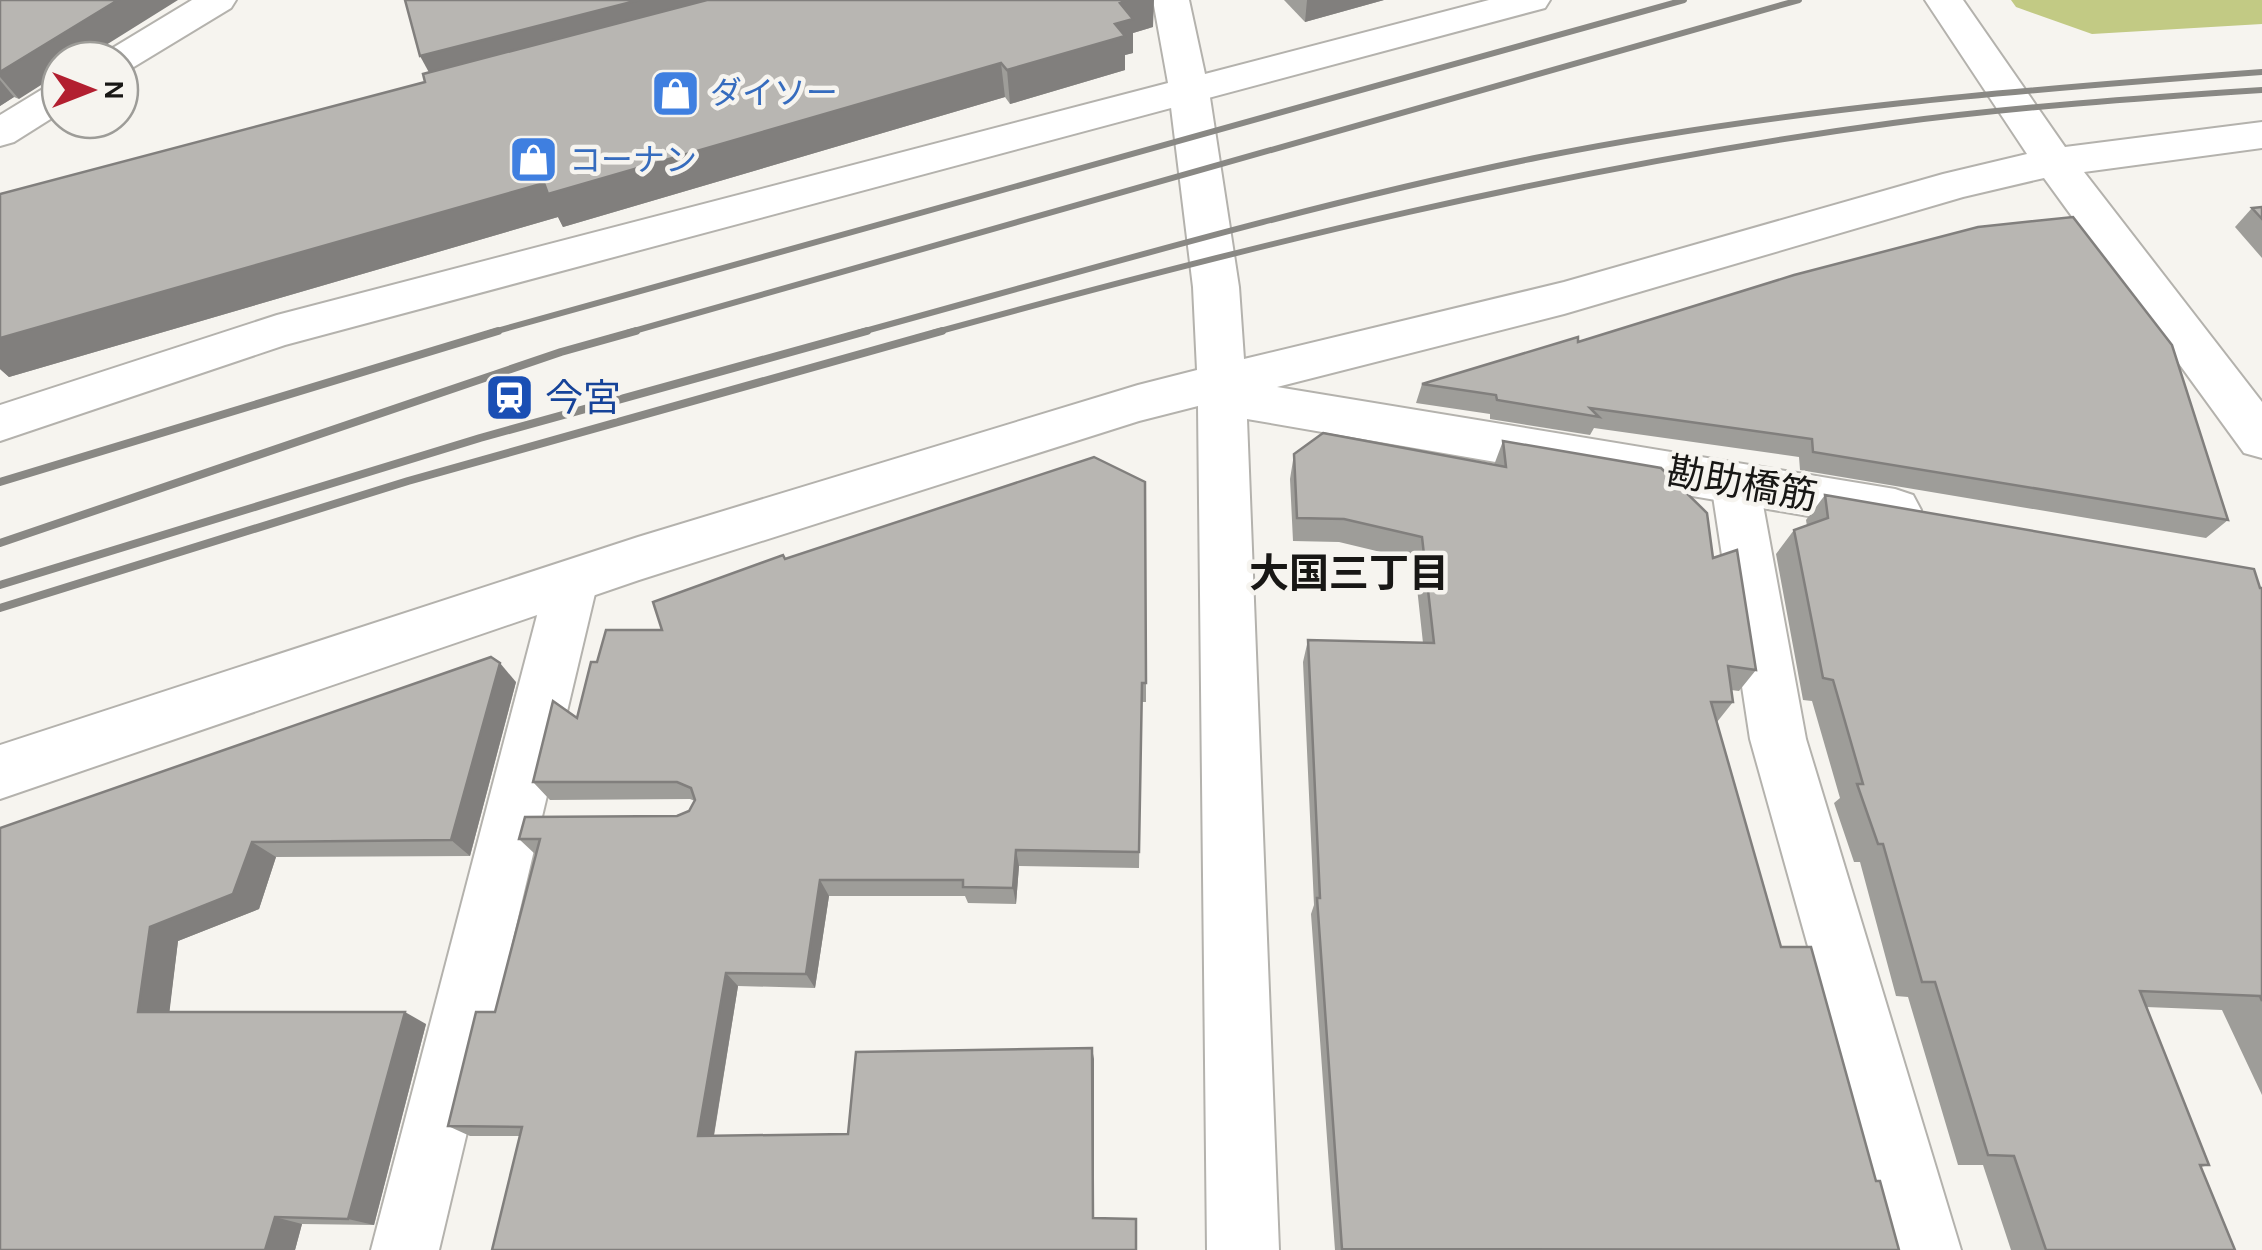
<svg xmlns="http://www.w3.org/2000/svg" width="2262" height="1250" font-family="Karla,'Noto Sans JP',sans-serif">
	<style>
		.green { fill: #c2ca84 }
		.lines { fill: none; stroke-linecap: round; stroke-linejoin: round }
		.minor-casing { stroke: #b4b2ad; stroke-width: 4 }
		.tertiary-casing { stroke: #b4b2ad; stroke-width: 4 }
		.minor { fill: #fff; fill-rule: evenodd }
		.tertiary { fill: #fff; fill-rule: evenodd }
		.rail-far1 { stroke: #898884; stroke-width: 6 }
		.rail { stroke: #898884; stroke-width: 8 }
		.wall { fill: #9e9d99 }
		.shaded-wall { fill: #817f7d }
		.building { fill: #b8b6b2; stroke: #817f7d; stroke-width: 2.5 }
		.labels { text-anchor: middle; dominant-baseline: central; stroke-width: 9; stroke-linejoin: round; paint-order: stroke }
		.far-shop-label { font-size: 32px; fill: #366cbe; stroke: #f6f4ef; text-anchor: start }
		.transit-label { font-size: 38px; fill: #164399; stroke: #f6f4ef; text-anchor: start }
		.street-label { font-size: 38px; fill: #181715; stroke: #f6f4ef }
		.neighbourhood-label { font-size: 40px; font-weight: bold; fill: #181715; stroke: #f6f4ef }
	</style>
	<rect width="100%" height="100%" fill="#f6f4ef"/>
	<path class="green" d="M2011,0H2262V24L2092,34L2016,7Z"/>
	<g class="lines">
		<defs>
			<g id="minor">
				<path d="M192,0H236L231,8L132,68L120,71V60H100L106,52Z"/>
				<path d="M1153,0H1189L1205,74L1489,0H1550L1545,8L285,345L0,441V405L277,315L1168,83Z"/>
				<path d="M60,84V113L14,142L0,146V115L46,87Z"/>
				<path d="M1735,464L1752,469L1759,483L1806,739L1961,1250H1893L1750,739L1711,483L1718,469Z"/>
				<path d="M572,560L590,566L598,581L439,1250H371L546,581L554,566Z"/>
			</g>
			<path id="tertiary" d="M1925,0H1963L2065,147L2262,122V148L2084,172L2262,402V458L2244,453L2044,178L1963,197L1564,314L1277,387L1895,489L1913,495L1921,510L1913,525L1895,531L1247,419L1279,1250H1207L1198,406L1139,421L639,580L0,799V745L638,537L1138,385L1197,370L1193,287L1169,91L1175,82L1189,78L1203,82L1209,91L1239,287L1244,359L1564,282L1943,174L2027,154Z"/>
		</defs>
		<use href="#minor" class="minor-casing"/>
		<use href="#tertiary" class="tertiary-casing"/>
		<use href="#minor" class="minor"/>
		<use href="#tertiary" class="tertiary"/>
		<g class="rail-far1">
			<path d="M490,333L1684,0"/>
			<path d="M627,333L1799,0"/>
			<path d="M858,333C1084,271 1310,204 1540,157C1781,109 2018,90 2262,72"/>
			<path d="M933,333C1248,246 1568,167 1893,123C2015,107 2139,98 2262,90"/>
		</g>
		<g class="rail">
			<path d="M0,482L498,331"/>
			<path d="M0,543L561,352L636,331"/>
			<path d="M0,585L480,438L867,331"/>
			<path d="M0,608L408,481L942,331"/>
		</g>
	</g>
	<g class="wall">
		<path d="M0,0L19,99L14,97L0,106Z"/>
		<path d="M1284,0H1384L1305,22Z"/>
		<path d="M1153,27L1133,33V53L1125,55V70L1010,104L1005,97L563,227L558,217L9,377L0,369V194Z"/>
		<path d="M2262,207V258L2235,227L2252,208Z"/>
		<path d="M1578,342L2228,520L2206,538L1800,470L1799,457L1594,428L1590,435L1490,419V414L1416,403L1422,384Z"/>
		<path d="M1503,441L1713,558L1756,670L1739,691L1731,690L1733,702L1717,722L1781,947L1876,1181L1899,1250H1335L1311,914L1314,905L1303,662L1308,640L1423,643L1414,560L1339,542L1293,541L1290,479L1294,454L1494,465Z"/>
		<path d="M1825,495L2262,588V1095L2222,1010L2146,1007L2209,1165L2201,1167L2235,1250H2011L1983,1165H1958L1908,997L1896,996L1860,862H1854L1834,803L1840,798L1812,701L1803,700L1776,554L1794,530L1807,526L1806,520Z"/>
		<path d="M785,559L1146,683V702H1142L1139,868L1019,866L1016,904L968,903L965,896H829L815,988L738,986L714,1136L848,1134L1092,1048L1094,1218L1136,1250L519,1136H470L448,1126L495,1012L536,855L519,839L677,816L689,811L695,801L690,799L550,800L533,782L577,718L597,662L662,630Z"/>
		<path d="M516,682L470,856L276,857L259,909L178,941L169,1012L426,1024L374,1225L302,1224L295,1250H0V828Z"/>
	</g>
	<g class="shaded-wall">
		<path d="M118,0H178L82,60H60V73L19,99L0,77V72Z"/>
		<path d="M639,0H729L432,78L420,56Z"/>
		<path d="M1129,0H1154L1153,27L1133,33V53L1125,55V70L1010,104L1007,70L1115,24L1120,3Z"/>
		<path d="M1307,0H1384L1305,22Z"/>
		<path d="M1001,63L1005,97L563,227L558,217L9,377L0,369V338L544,183Z"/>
		<path d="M0,80L14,97L0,106Z"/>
		<path d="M500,663L516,682L470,856L451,840Z"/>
		<path d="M252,842L276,857L259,909L178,941L168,1024L138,1012L150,927Z"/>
		<path d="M1016,850L1019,866L1016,904L1013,888Z"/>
		<path d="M820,880L829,896L815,988L806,974Z"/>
		<path d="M726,973L738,986L712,1146L698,1136Z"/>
		<path d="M405,1012L426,1024L374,1225L348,1219Z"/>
		<path d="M1092,1048L1094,1059V1225L1093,1218Z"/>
		<path d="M275,1217L302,1224L295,1250H265Z"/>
	</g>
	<g class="building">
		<path d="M0,0H118L0,72Z"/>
		<path d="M405,0H639L420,56Z"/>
		<path d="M707,0H1129L1120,3L1133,19L1115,24L1125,36L1007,70L1001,63L548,194L544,183L0,338V194L425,82L423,74Z"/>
		<path d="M2262,207V219L2252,208Z"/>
		<path d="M2073,217L2172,345L2228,520L1813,452L1812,439L1590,408L1599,417L1497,400L1496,395L1422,384L1578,337V342L1794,275L1978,227Z"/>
		<path d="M1323,433L1506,467L1503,441L1661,468L1707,513L1713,558L1737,550L1756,670L1728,666L1733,702H1711L1781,947H1811L1876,1181H1880L1899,1250L1342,1249L1317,898H1320L1308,640L1434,643L1422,537L1344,519L1297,518L1294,454Z"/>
		<path d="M1094,457L1145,482L1146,683H1142L1139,852L1016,850L1013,888L963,887V880H820L806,974L726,973L698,1136L848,1134L856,1052L1092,1048L1093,1218L1136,1219V1250H492L522,1127L448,1126L476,1012H495L540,839H519L525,817L677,816L689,811L695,800L691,788L677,782H533L553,701L577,718L591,662H597L606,630H662L653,602L783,555L785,559Z"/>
		<path d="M1825,495L2254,569L2260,588H2262V1001L2260,996L2140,991L2209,1165H2200L2235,1250H2046L2014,1156L1988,1155L1935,982H1922L1883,844H1878L1857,784H1863L1833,680L1823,678L1794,530L1828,518Z"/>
		<path d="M491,657L500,663L451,840L252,842L233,894L150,927L138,1012H405L348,1219L275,1217L265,1250H0V828Z"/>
	</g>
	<defs>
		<symbol id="shop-square" viewBox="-11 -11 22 22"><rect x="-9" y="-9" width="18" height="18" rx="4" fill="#3f7fe0" stroke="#f6f4ef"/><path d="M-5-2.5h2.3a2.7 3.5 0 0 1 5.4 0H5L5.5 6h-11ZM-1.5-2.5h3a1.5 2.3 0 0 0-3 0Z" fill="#fff"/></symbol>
		<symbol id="station-square" viewBox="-11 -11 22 22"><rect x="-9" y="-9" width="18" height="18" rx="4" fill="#1a4fb4" stroke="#f6f4ef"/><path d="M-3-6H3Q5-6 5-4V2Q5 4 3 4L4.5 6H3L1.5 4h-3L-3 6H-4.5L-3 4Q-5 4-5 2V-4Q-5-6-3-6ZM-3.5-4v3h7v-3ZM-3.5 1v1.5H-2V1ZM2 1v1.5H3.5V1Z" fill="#fff"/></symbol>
	</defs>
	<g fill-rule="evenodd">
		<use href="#shop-square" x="648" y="66" width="55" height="55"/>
		<use href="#shop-square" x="506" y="132" width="55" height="55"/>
		<use href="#station-square" x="482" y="370" width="55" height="55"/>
	</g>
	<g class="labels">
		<g class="far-shop-label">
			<text x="710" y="93">ダイソー</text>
			<text x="569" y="160">コーナン</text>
		</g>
		<g class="transit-label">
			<text x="545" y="398">今宮</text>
		</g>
		<g class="street-label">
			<text transform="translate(1742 484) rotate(10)">勘助橋筋</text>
		</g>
		<g class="neighbourhood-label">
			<text x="1349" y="573">大国三丁目</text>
		</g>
	</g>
	<g transform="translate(90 90) rotate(90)"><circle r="48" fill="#f6f4ef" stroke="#9d9c98" stroke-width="2.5"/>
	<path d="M0-8L18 38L0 25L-18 38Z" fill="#b21f30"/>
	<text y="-15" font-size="28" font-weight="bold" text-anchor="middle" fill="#181715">N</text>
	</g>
</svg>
